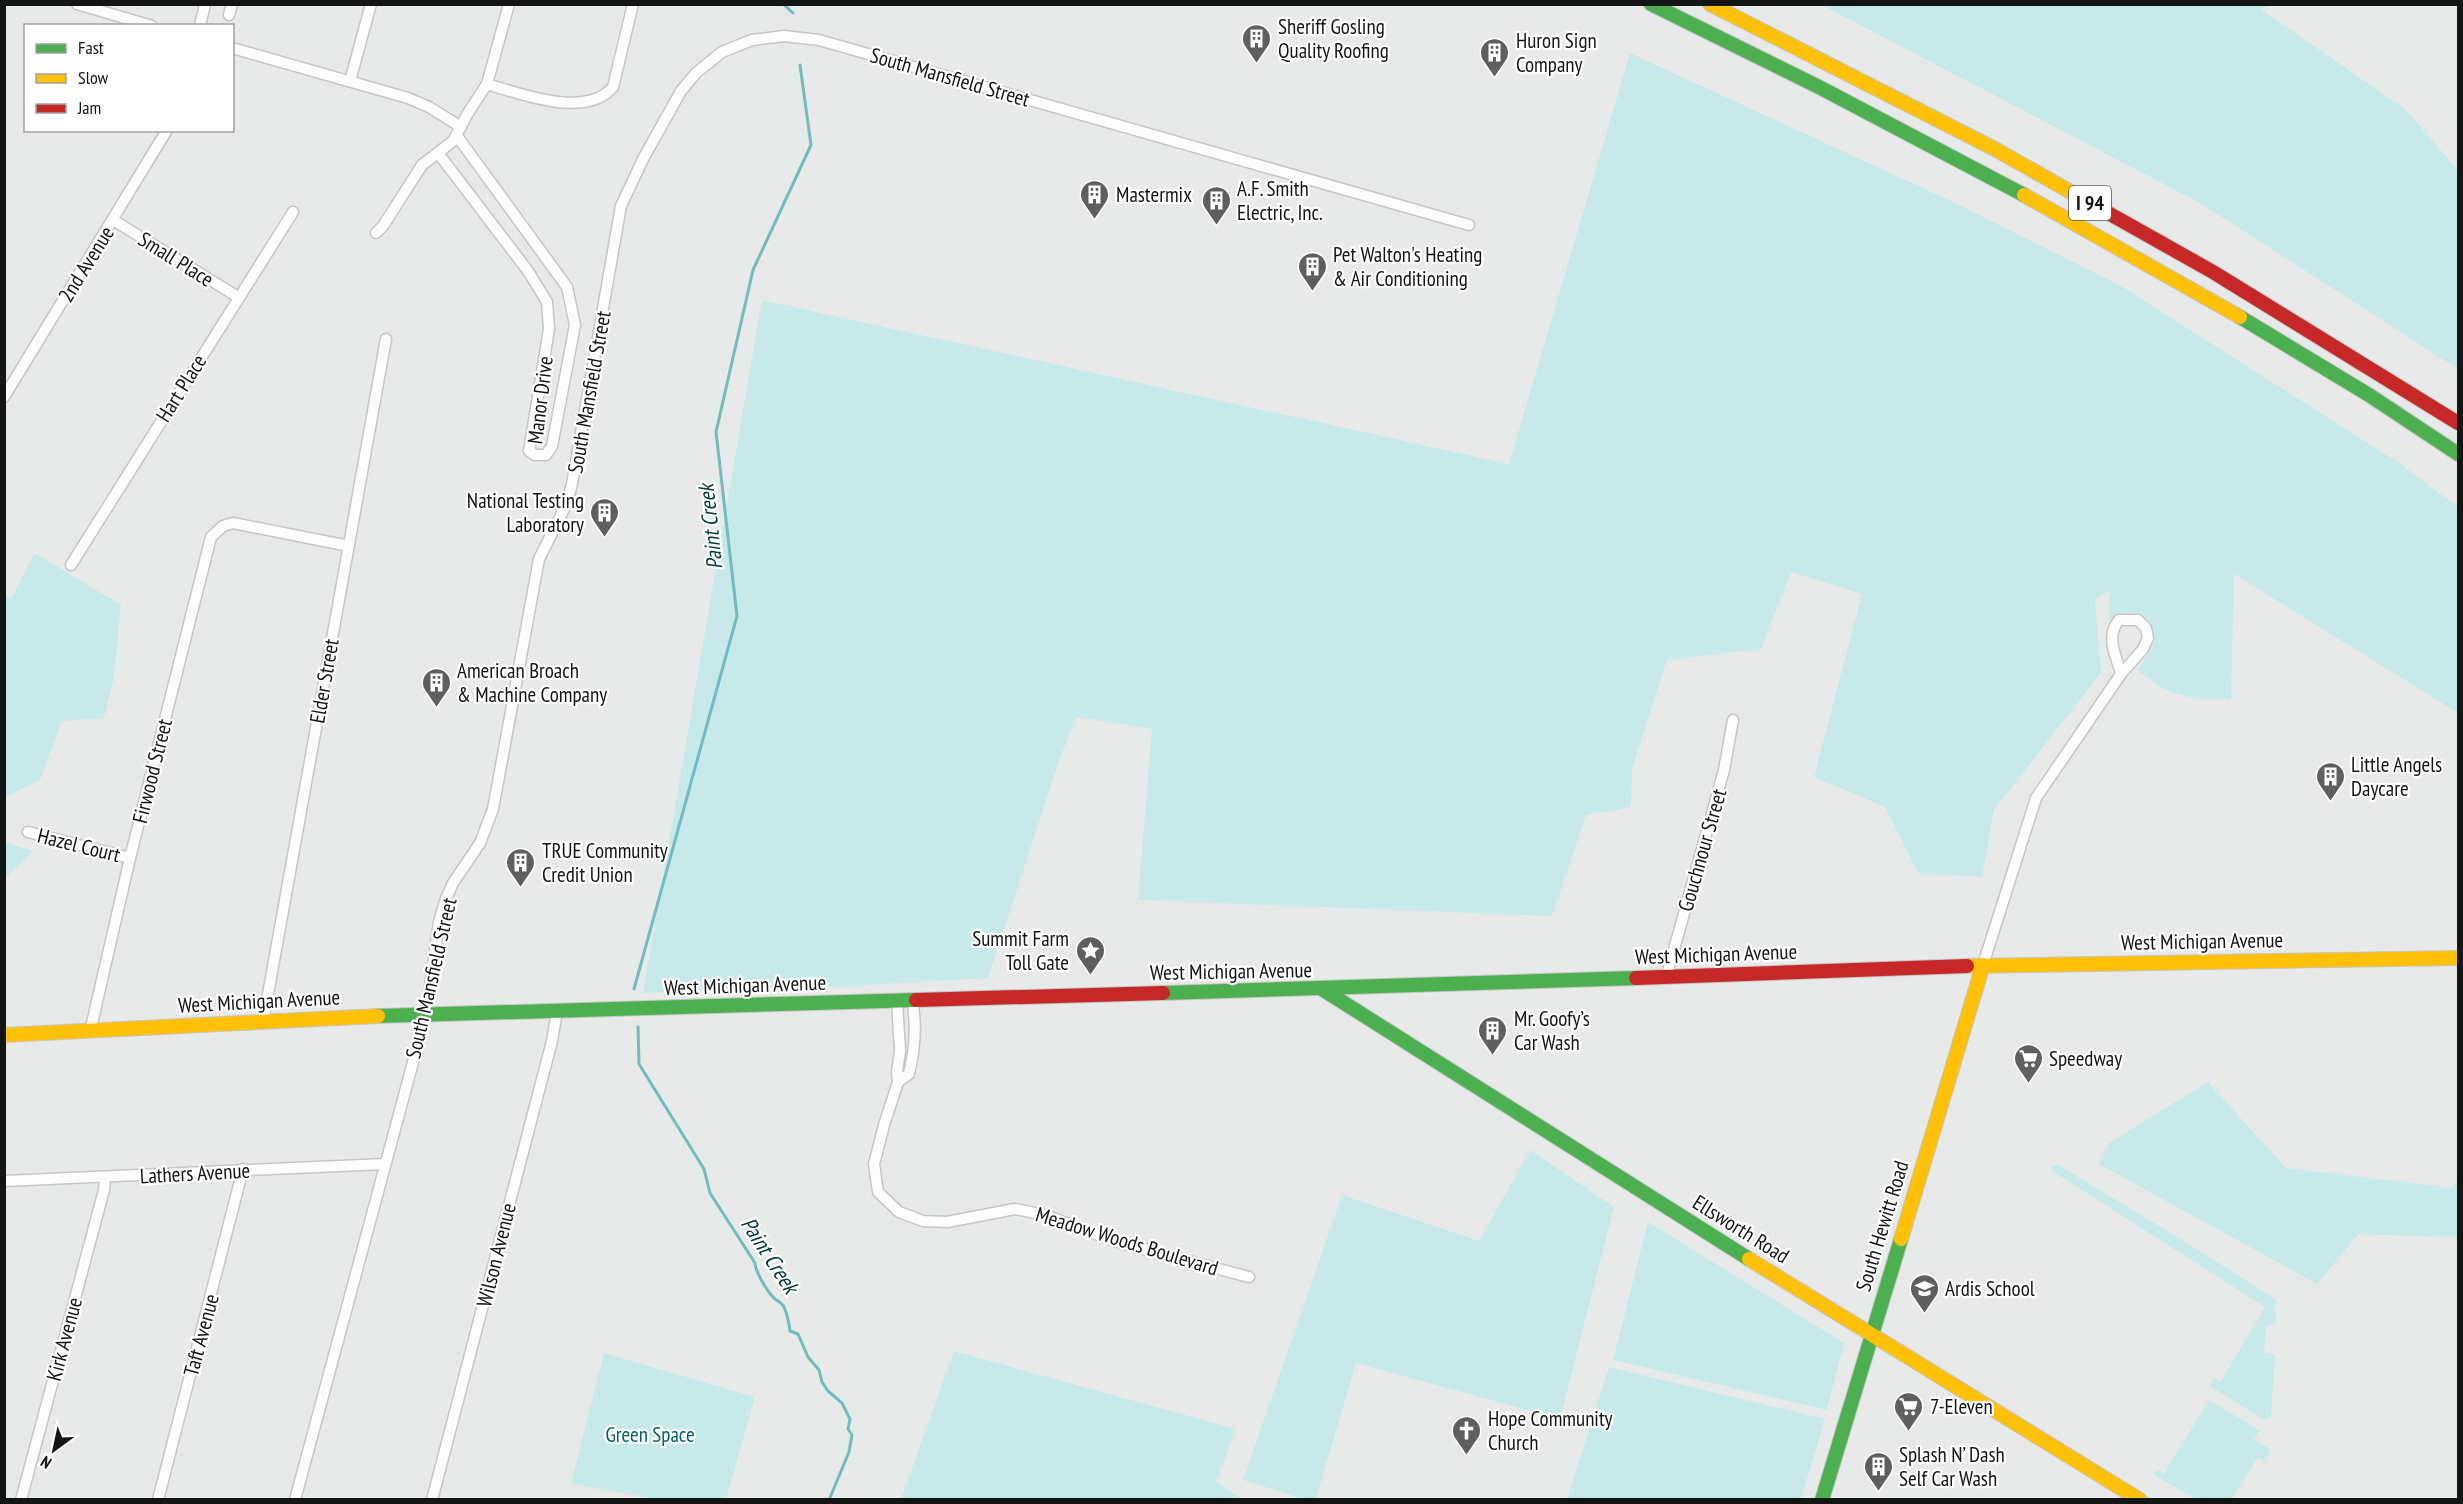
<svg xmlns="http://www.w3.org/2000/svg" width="2463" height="1504" font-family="'PT Sans Narrow',sans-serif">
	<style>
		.green { fill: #c8e9e9 }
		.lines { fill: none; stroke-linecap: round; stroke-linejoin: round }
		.stream { stroke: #71bcbf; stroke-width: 3 }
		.street-casing { stroke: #c5c6c6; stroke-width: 13 }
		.fast-casing { stroke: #c5c6c6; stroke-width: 16 }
		.slow-casing { stroke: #c5c6c6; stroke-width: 16 }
		.jam-casing { stroke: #c5c6c6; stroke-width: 16 }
		.street { stroke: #fcfcfc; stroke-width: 10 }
		.fast { stroke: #4caf50; stroke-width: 14 }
		.slow { stroke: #ffc107; stroke-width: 14 }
		.jam { stroke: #c62828; stroke-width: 14 }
		.labels { text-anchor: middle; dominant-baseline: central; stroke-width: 4.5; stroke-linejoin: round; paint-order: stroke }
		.shield { fill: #fff; stroke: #5a5a5a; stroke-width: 1.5 }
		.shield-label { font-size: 20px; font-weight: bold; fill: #131414 }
		.poi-label { font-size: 21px; fill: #131414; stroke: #fff; text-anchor: start }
		.street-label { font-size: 21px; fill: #131414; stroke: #fff }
		.park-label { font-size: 21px; fill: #026164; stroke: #fff }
		.water-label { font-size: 22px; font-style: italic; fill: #05393a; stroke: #fff }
	</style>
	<rect width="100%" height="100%" fill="#e8eaea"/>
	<g class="green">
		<path d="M1822,5H2271L2261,9L2406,110L2458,170V369L2200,203Z"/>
		<path d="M1630,53L1951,201L2121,286L2399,463L2458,507V713L2234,574L2231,699C2186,698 2174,699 2137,670C2143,661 2152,652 2154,641C2158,614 2127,603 2109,621L2110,590L2095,600L2101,673L1994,810L1982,877L1918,873L1885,807L1814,777L1862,594L1791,572L1761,649L1667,660L1632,769L1631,807L1586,815L1552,916L1138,900L1152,729L1077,717L1061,755L988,978L814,988L643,993L762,300L1509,464Z"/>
		<path d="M35,553L121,605L114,677L104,718L62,721L40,780L5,797V595L11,599Z"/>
		<path d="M5,842L33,851L5,878L4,842Z"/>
		<path d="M2208,1082L2286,1168L2452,1188L2458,1180V1238L2359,1234L2317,1284L2099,1164L2109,1143Z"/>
		<path d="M1530,1150L1614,1207L1560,1419L1356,1363L1316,1499H1304L1243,1480L1342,1195L1479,1241Z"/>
		<path d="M2057,1164L2192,1246L2275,1299L2276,1324L2266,1326L2264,1353L2275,1355L2271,1417L2264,1420L2210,1386L2214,1378L2221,1381L2265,1307L2052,1171V1167Z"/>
		<path d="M1648,1222L1844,1343L1827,1410L1613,1360Z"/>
		<path d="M954,1351L1236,1429L1216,1482L1242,1499H901Z"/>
		<path d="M604,1353L755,1397L726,1499H656L571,1484Z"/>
		<path d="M1609,1367L1825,1419L1801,1499H1567Z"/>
		<path d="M2209,1400L2260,1431L2254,1439L2271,1450L2265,1461L2258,1457L2232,1499H2195L2153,1474L2157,1470L2164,1473Z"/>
	</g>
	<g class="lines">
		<g class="stream">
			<path d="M783,4L793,13"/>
			<path d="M634,989L737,616L716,432L753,270L811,145L800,65"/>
			<path d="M638,1027L639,1064L704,1169L710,1193L755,1263C755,1271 767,1291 773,1297C776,1301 782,1302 784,1307C787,1314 789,1323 790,1331L798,1334L808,1357L819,1370L822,1382L828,1391L842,1403L850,1419L848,1429L852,1435L849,1452L829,1500"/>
		</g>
		<defs>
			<g id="street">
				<path d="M77,4L152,26"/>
				<path d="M229,15L232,4"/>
				<path d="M200,26L205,4"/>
				<path d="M232,48L408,98L429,107L461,127"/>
				<path d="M350,81L371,4"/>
				<path d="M487,84C521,94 586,119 613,87L633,4"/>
				<path d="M438,153L528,271L547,302L549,329L529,451L535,455H546L552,446L575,325L567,287L457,136"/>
				<path d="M113,220L238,297"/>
				<path d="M376,233L383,226L422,165L453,141L468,113L487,84L509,4"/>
				<path d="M4,397L167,130"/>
				<path d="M71,565L293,212"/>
				<path d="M28,832L130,858"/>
				<path d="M1983,965L2036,798L2121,674L2143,649L2148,638L2146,628L2138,620H2119C2105,637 2116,655 2121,674"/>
				<path d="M1666,978L1724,770L1733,720"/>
				<path d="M897,1001L900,1051L897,1072L898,1082L884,1125L874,1164L878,1192L899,1212L923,1221L947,1222L1015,1209L1045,1215L1117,1242L1249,1277"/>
				<path d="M263,1022L386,339"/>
				<path d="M90,1032L130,858L211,537L223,526L233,523L349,546"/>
				<path d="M898,1082L909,1074C915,1049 917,1025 912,1000"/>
				<path d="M4,1181L385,1164"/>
				<path d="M21,1500L104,1190L105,1178"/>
				<path d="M158,1500L243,1169"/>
				<path d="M295,1500L426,1014L439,922L445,901L453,883L480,843L493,809L539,559L567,503L572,484L621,206L643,159L681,91L696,73L722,52L752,40L784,36L819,40L1469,225"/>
				<path d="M432,1500L552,1041L557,1011"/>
			</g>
			<g id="fast">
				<path d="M1651,4L1819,87L2024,195"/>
				<path d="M2240,317L2369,395L2458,454"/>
				<path d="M1322,989L1749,1259"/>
				<path d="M1163,993L1636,978"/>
				<path d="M378,1016L916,1000"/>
				<path d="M1822,1500L1901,1239"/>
			</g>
			<g id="slow">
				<path d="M1710,4L1993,148L2110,214"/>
				<path d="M2024,195L2240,317"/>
				<path d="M1967,966L2458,958"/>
				<path d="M4,1035L378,1016"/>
				<path d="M1901,1239L1983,965"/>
				<path d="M1749,1259L2140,1500"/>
			</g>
			<g id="jam">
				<path d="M2110,214L2213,272L2458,423"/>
				<path d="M1636,978L1967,966"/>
				<path d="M916,1000L1163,993"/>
			</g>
		</defs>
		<use href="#street" class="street-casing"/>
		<use href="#fast" class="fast-casing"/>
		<use href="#slow" class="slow-casing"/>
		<use href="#jam" class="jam-casing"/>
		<use href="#street" class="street"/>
		<use href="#fast" class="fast"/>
		<use href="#slow" class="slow"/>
		<use href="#jam" class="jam"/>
	</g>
	<defs>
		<symbol id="building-pin" viewBox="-11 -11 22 30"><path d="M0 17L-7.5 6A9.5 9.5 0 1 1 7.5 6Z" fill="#5e5f5f" stroke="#fff"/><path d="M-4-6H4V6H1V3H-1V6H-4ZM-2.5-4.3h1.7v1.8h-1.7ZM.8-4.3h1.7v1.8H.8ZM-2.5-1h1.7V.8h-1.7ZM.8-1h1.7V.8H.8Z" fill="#fff"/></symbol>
		<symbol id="sight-pin" viewBox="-11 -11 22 30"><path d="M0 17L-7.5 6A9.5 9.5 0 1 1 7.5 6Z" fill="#5e5f5f" stroke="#fff"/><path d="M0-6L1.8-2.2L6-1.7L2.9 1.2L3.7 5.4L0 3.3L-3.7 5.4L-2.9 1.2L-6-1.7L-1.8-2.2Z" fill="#fff"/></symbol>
		<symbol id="supermarket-pin" viewBox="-11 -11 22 30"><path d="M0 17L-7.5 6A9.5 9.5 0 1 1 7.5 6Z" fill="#5e5f5f" stroke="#fff"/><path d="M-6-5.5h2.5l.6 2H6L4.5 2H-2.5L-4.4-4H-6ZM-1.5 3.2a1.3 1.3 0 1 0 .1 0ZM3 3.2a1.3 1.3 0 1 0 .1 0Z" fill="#fff"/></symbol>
		<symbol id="school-pin" viewBox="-11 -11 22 30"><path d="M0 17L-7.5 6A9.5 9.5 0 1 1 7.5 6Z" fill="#5e5f5f" stroke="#fff"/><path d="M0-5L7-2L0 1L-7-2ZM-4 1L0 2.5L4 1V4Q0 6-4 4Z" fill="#fff"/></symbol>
		<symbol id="church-pin" viewBox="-11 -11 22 30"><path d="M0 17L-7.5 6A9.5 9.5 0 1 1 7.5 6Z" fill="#5e5f5f" stroke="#fff"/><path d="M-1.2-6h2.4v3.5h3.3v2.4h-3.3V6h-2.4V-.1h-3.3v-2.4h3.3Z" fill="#fff"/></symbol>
	</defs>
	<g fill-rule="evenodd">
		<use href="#building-pin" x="1240" y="22" width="33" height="45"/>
		<use href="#building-pin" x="1478" y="36" width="33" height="45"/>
		<use href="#building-pin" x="1078" y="178" width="33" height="45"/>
		<use href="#building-pin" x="1200" y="184" width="33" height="45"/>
		<use href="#building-pin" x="1296" y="250" width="33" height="45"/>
		<use href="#building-pin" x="588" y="496" width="33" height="45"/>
		<use href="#building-pin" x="420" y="666" width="33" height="45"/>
		<use href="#building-pin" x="2314" y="760" width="33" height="45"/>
		<use href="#building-pin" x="504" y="846" width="33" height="45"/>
		<use href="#sight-pin" x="1074" y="934" width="33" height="45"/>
		<use href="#building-pin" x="1476" y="1014" width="33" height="45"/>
		<use href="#supermarket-pin" x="2012" y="1042" width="33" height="45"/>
		<use href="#school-pin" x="1908" y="1272" width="33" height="45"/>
		<use href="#supermarket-pin" x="1892" y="1390" width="33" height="45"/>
		<use href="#church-pin" x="1450" y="1414" width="33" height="45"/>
		<use href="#building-pin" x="1862" y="1450" width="33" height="45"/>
	</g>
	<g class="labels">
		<rect class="shield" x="2069" y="186" width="42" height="34" rx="4.5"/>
		<g class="shield-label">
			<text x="2090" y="203">I 94</text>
		</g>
		<g class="poi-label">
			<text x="1278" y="26">Sheriff Gosling<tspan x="1278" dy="24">Quality Roofing</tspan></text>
			<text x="1516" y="40">Huron Sign<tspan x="1516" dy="24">Company</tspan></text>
			<text x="1237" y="188">A.F. Smith<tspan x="1237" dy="24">Electric, Inc.</tspan></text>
			<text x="1116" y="194">Mastermix</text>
			<text x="1333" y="254">Pet Walton's Heating<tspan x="1333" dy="24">&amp; Air Conditioning</tspan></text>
			<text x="584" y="500" text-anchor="end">National Testing<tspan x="584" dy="24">Laboratory</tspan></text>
			<text x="457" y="670">American Broach<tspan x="457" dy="24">&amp; Machine Company</tspan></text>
			<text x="2351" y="764">Little Angels<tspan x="2351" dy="24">Daycare</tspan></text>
			<text x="542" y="850">TRUE Community<tspan x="542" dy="24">Credit Union</tspan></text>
			<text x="1069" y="938" text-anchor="end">Summit Farm<tspan x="1069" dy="24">Toll Gate</tspan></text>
			<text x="1514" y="1018">Mr. Goofy’s<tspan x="1514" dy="24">Car Wash</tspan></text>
			<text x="2049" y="1058">Speedway</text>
			<text x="1945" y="1288">Ardis School</text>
			<text x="1930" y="1406">7-Eleven</text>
			<text x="1488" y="1418">Hope Community<tspan x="1488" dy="24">Church</tspan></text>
			<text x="1899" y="1454">Splash N’ Dash<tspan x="1899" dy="24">Self Car Wash</tspan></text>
		</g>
		<g class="street-label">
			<text transform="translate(950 77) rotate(16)">South Mansfield Street</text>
			<text transform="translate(176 259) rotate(32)">Small Place</text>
			<text transform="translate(86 264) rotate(-58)">2nd Avenue</text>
			<text transform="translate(181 388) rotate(-58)">Hart Place</text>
			<text transform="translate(589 392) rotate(-80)">South Mansfield Street</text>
			<text transform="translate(540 400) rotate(-83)">Manor Drive</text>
			<text transform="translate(324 681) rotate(-80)">Elder Street</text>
			<text transform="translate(152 771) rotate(-76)">Firwood Street</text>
			<text transform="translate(79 845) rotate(14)">Hazel Court</text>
			<text transform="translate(1702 850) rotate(-74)">Gouchnour Street</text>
			<text transform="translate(2202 941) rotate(-1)">West Michigan Avenue</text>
			<text transform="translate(1716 954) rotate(-2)">West Michigan Avenue</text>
			<text transform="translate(1231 971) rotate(-1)">West Michigan Avenue</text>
			<text transform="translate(431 978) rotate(-77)">South Mansfield Street</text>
			<text transform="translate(745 985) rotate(-2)">West Michigan Avenue</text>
			<text transform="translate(259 1001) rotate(-3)">West Michigan Avenue</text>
			<text transform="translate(195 1173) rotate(-3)">Lathers Avenue</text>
			<text transform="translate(1882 1226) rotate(-73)">South Hewitt Road</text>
			<text transform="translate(1741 1229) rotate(32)">Ellsworth Road</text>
			<text transform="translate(1127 1241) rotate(17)">Meadow Woods Boulevard</text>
			<text transform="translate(496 1255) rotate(-76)">Wilson Avenue</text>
			<text transform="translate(201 1335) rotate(-75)">Taft Avenue</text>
			<text transform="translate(64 1339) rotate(-75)">Kirk Avenue</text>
		</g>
		<g class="park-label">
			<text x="650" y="1434">Green Space</text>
		</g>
		<g class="water-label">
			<text transform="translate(710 527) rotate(-96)">Paint Creek</text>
			<text transform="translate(770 1255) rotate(57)">Paint Creek</text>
		</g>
	</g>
	<rect width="2463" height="1504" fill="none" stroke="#131414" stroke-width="12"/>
	<rect x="24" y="24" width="210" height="108" fill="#ffffff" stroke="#a1a1a1" stroke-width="1.5"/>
	<rect x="36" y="44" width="30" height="9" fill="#4caf50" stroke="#a1a1a1" stroke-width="1.5"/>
	<text x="78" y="54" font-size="18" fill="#131414">Fast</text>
	<rect x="36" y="74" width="30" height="9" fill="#ffc107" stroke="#a1a1a1" stroke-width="1.5"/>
	<text x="78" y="84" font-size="18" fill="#131414">Slow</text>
	<rect x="36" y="104" width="30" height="9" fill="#c62828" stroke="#a1a1a1" stroke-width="1.5"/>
	<text x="78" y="114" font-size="18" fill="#131414">Jam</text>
	<g transform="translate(54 1450) rotate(213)" stroke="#ffffff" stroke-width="4.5" paint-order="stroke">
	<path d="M0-4.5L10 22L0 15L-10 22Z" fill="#131414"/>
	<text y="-9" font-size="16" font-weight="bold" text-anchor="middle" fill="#131414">N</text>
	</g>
</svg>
